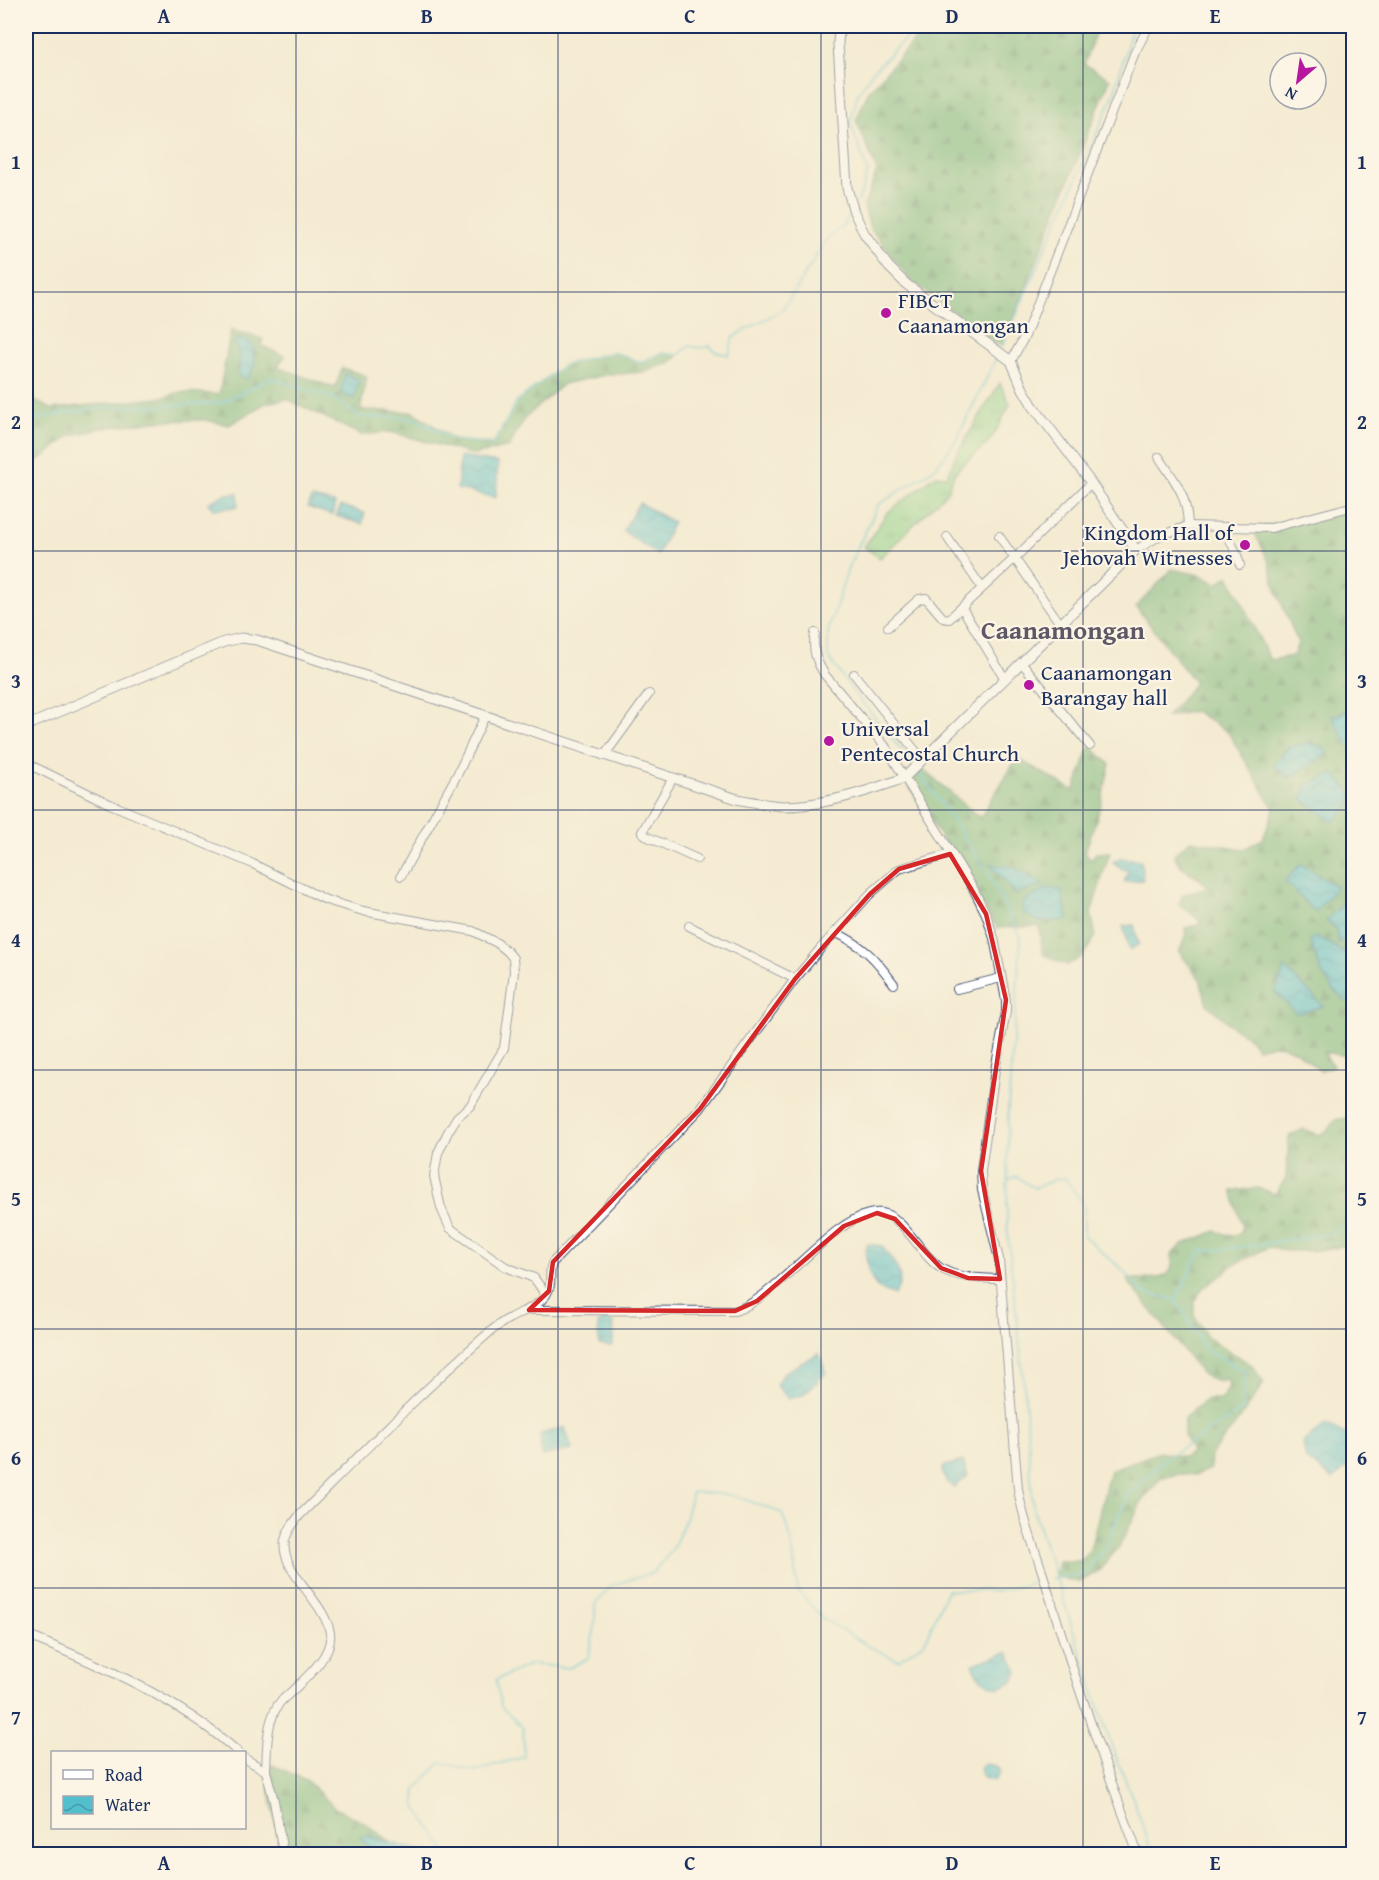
<svg xmlns="http://www.w3.org/2000/svg" width="1379" height="1880" font-family="'Gentium Book Plus',serif">
	<style>
		.grass { fill: url(#grass-tufts); stroke: #538074; stroke-width: 1.5 }
		.forest { fill: url(#forest-firs); stroke: #46716a; stroke-width: 1.5 }
		.water { fill: url(#water-waves); stroke: #377796; stroke-width: 1.5 }
		.lines { fill: none; stroke-linecap: round; stroke-linejoin: round }
		.stream { stroke: #53bfcd; stroke-width: 2 }
		.minor-casing { stroke: #3c4b6f; stroke-width: 10 }
		.tertiary-casing { stroke: #3c4b6f; stroke-width: 11 }
		.minor { stroke: #fff; stroke-width: 8 }
		.tertiary { stroke: #fff; stroke-width: 9 }
		.marked { fill: none; stroke: #d62828; stroke-width: 4.5; stroke-linejoin: round }
		.grid { fill: none; stroke: #1b2f5e; stroke-width: 1.5; stroke-opacity: 0.55 }
		.poi-dot { fill: #b5179e; stroke: #fcf5e5; stroke-width: 2 }
		.labels { text-anchor: middle; dominant-baseline: central; stroke-width: 4.5; stroke-linejoin: round; paint-order: stroke }
		.poi-label { font-size: 22px; fill: #1b2f5e; stroke: #fcf5e5; text-anchor: start }
		.quarter-label { font-size: 26px; font-weight: bold; fill: #5e5766; stroke: #fcf5e5 }
		.neatline { fill: none; stroke: #1b2f5e; stroke-width: 2 }
		.grid-label { font-size: 20px; text-anchor: middle; font-weight: bold; fill: #1b2f5e }
	</style>
	<defs>
		<pattern id="grass-tufts" width="24" height="20" patternUnits="userSpaceOnUse" patternTransform="scale(1.5)"><rect width="24" height="20" fill="#8bd18b"/><path d="M3 7l-1-3M5 7V3M7 7l1-3M15 17l-1-3M17 17v-4M19 17l1-3" fill="none" stroke="#71aa75"/></pattern>
		<pattern id="forest-firs" width="22" height="20" patternUnits="userSpaceOnUse" patternTransform="scale(1.5)"><rect width="22" height="20" fill="#70b377"/><path d="M5 1l3.5 6h-7zM16 11l3.5 6h-7z" fill="#5b9265"/></pattern>
		<pattern id="water-waves" width="16" height="10" patternUnits="userSpaceOnUse" patternTransform="scale(1.5)"><rect width="16" height="10" fill="#53bfcd"/><path d="M0 5q4-4 8 0t8 0" fill="none" stroke="#449caa"/></pattern>
	</defs>
	<rect width="100%" height="100%" fill="#fcf5e5"/>
	<filter id="ink" filterUnits="userSpaceOnUse"><feTurbulence type="fractalNoise" baseFrequency=".0167" numOctaves="2"/><feDisplacementMap in="SourceGraphic" scale="12" xChannelSelector="R" yChannelSelector="G"/><feConvolveMatrix kernelMatrix="1 2 1 2 8 2 1 2 1" color-interpolation-filters="sRGB"/></filter>
	<filter id="wash" filterUnits="userSpaceOnUse"><feTurbulence type="fractalNoise" baseFrequency=".008" numOctaves="4" result="noise"/><feDisplacementMap in="SourceGraphic" scale="24" xChannelSelector="R" yChannelSelector="G"/><feGaussianBlur stdDeviation="1.35" result="paint"/><feColorMatrix in="noise" values="0 0 0 0 0 0 0 0 0 0 0 0 0 0 0 0 0 1.4 0 .05"/><feComposite in="paint" operator="in"/></filter>
	<g filter="url(#wash)">
		<rect width="100%" height="100%" fill="#f4ebd2"/>
		<path class="grass" d="M1000,383L1010,404C1003,416 998,431 989,441C976,458 950,466 949,490L880,558L864,547L887,513L936,475L947,476L957,453Z"/>
		<g class="forest">
			<path d="M927,26H1098L1084,64L1110,79L1002,347L911,281L870,228L864,206L877,171L856,120L868,92Z"/>
			<path d="M231,330L263,339L262,346L285,356L277,367L335,388L342,368L367,376L360,410L414,412L455,440L493,444L517,401L565,364L613,352L641,362L662,353L679,355L669,363L645,372L606,375L563,384L525,418L509,447L474,455L391,432L361,435L287,399L266,403L229,425L205,420L154,421L98,429L70,436L38,461L26,466V396L51,409L159,398L181,392L219,394Z"/>
			<path d="M1353,506L1354,1057L1323,1052L1333,1066L1320,1071C1299,1053 1288,1039 1257,1048L1246,1035L1235,1029L1207,1004L1200,979L1179,952L1186,936L1185,928L1201,924C1197,915 1186,911 1179,904L1183,894L1208,887C1198,875 1178,870 1174,854L1191,840L1244,849L1263,839L1274,809L1228,732L1195,711L1166,717L1195,683L1136,607L1172,569L1200,575L1217,584L1229,575L1270,660L1293,656L1298,643L1276,590L1269,562L1253,529Z"/>
			<path d="M1090,746L1110,764L1100,808L1085,852L1091,860L1096,853L1110,852L1091,913L1096,936L1082,957L1067,965L1043,955L1039,926L997,928L904,778L917,764L980,818L1017,758L1074,791Z"/>
			<path d="M1353,1117V1242C1334,1251 1288,1255 1269,1247L1231,1266L1224,1274L1202,1289L1194,1304V1315L1207,1337L1252,1365L1264,1383L1238,1421L1211,1454L1210,1469L1196,1475L1180,1474L1161,1478L1142,1501L1119,1547L1099,1571L1080,1582L1055,1577L1058,1561H1081L1090,1550L1110,1470L1159,1452L1185,1457L1192,1451L1184,1436V1418L1207,1399H1222L1229,1386L1227,1379L1217,1381L1203,1375L1127,1280C1138,1276 1166,1284 1171,1269C1173,1265 1172,1258 1172,1254L1183,1244L1216,1231L1233,1236L1241,1232L1243,1224C1237,1216 1236,1202 1232,1191L1259,1188L1275,1194L1286,1178L1289,1136L1304,1129L1318,1135L1327,1131L1335,1120Z"/>
			<path d="M272,1765L306,1780L335,1808L363,1822L390,1842L366,1836L369,1848L379,1854H281L266,1771Z"/>
		</g>
		<g class="water">
			<path d="M243,339L252,344L255,365L247,379L238,376L240,356L234,342Z"/>
			<path d="M345,374L359,380L354,399L341,394Z"/>
			<path d="M460,457L498,463L496,498L457,489Z"/>
			<path d="M238,493V507L213,509L208,503L225,494Z"/>
			<path d="M312,498L335,503L332,515L307,507Z"/>
			<path d="M639,503L673,522L658,555L623,531Z"/>
			<path d="M341,506L365,513L362,524L336,516Z"/>
			<path d="M1351,710L1354,747L1350,748L1332,716Z"/>
			<path d="M1309,743L1323,747L1327,755L1288,778L1274,765L1289,747Z"/>
			<path d="M1333,774C1341,781 1352,790 1353,801L1333,822L1302,799L1308,784Z"/>
			<path d="M1119,858L1141,860L1143,880L1124,882L1129,870H1123L1113,862Z"/>
			<path d="M990,864L1015,868L1044,885L1016,894Z"/>
			<path d="M1301,864L1337,887L1315,912L1285,881Z"/>
			<path d="M1047,888L1061,890L1068,920L1038,922L1022,911L1023,903Z"/>
			<path d="M1348,899L1353,907V935L1339,943L1336,929L1326,920Z"/>
			<path d="M1134,925L1139,944L1129,950L1123,926Z"/>
			<path d="M1316,936L1353,958V1000H1344C1322,980 1319,968 1310,940Z"/>
			<path d="M1285,968L1323,1006L1297,1014L1275,992Z"/>
			<path d="M868,1244L882,1246C894,1263 908,1275 894,1295C870,1290 868,1272 865,1250Z"/>
			<path d="M606,1318L614,1323L613,1346L599,1345L598,1324Z"/>
			<path d="M819,1353L826,1373L803,1395L788,1399L776,1385L783,1373Z"/>
			<path d="M1326,1424L1353,1438V1462L1333,1479L1306,1459L1303,1442Z"/>
			<path d="M565,1427L572,1450L541,1456L540,1434Z"/>
			<path d="M963,1461L968,1476L954,1487L946,1482L942,1471L945,1466Z"/>
			<path d="M1008,1652L1018,1672L1012,1682L999,1688C983,1682 979,1680 973,1664Z"/>
			<path d="M985,1764L996,1766L1000,1771L997,1778L993,1781L983,1778L980,1772L981,1766Z"/>
			<path d="M366,1836L422,1851L418,1854C390,1855 378,1861 360,1837Z"/>
		</g>
		<g class="lines">
			<g class="stream">
				<path d="M858,202L868,172L850,122L858,93L873,71L918,26"/>
				<path d="M1002,347L1114,94L1132,28L1135,26"/>
				<path d="M26,421L88,409L221,403L271,378L334,398L359,417L413,418L455,440L493,444L517,401L565,364L613,352L641,362L662,353L679,355L689,346L702,348L710,346L716,352L729,355L733,337L783,309L827,239L843,226L848,217"/>
				<path d="M910,760L853,691L828,657V632L848,568L878,505L935,468L955,442L996,359"/>
				<path d="M918,771L948,813L991,878L1021,938L1008,1109L1007,1226L1025,1394L1033,1509L1113,1750L1134,1801L1152,1854"/>
				<path d="M1008,1180L1016,1176L1034,1188L1056,1179L1065,1178L1084,1205V1236L1125,1272L1142,1292L1176,1300"/>
				<path d="M1051,1579L1084,1574L1105,1548L1127,1496L1166,1458L1242,1410L1246,1372L1207,1351L1176,1300L1200,1251L1227,1249L1331,1234L1354,1215"/>
				<path d="M448,1854L416,1807V1789L441,1762L473,1771L524,1757L523,1728L501,1707L496,1680L531,1664L569,1668L588,1658L594,1632L596,1603L612,1585L652,1573L672,1551L685,1520L692,1492L732,1495L782,1513L791,1539L798,1591L822,1618L868,1646L898,1660L924,1643L947,1590L998,1591L1041,1581"/>
			</g>
		</g>
	</g>
	<g filter="url(#ink)">
		<g class="lines">
			<defs>
				<g id="minor">
					<path d="M1011,361L1025,336L1135,52L1149,26"/>
					<path d="M1159,457C1176,483 1187,494 1188,526"/>
					<path d="M1224,527L1237,555L1240,565"/>
					<path d="M999,536L1061,625"/>
					<path d="M947,537L982,588"/>
					<path d="M1136,550L1159,536L1188,526L1271,528L1354,506"/>
					<path d="M962,608L1005,679"/>
					<path d="M888,627L919,599L926,598L943,618L949,619L1015,558L1091,483"/>
					<path d="M815,633C812,650 816,661 825,675L885,746L973,888L986,914L994,938L1006,1000V1012L995,1070L981,1171L982,1190L999,1259L1018,1489C1023,1522 1036,1550 1045,1581C1073,1674 1104,1764 1138,1854"/>
					<path d="M1022,663L1090,746"/>
					<path d="M854,674L922,759"/>
					<path d="M604,756L649,694"/>
					<path d="M26,763L110,804L253,864L326,900L363,911L473,931L497,943L507,951L513,958L514,972L504,1048L470,1106L457,1117L448,1132L438,1153L434,1176L441,1208L450,1228L506,1267L534,1278L546,1295"/>
					<path d="M673,778L642,832L648,837L697,859"/>
					<path d="M401,876L458,773L485,716"/>
					<path d="M689,926L795,979"/>
					<path d="M835,932C865,947 875,958 894,984"/>
					<path d="M957,989L1001,978"/>
					<path d="M531,1310L735,1311C781,1296 837,1208 882,1213C904,1216 921,1257 942,1269C960,1279 980,1278 1000,1279"/>
					<path d="M26,1635C101,1665 177,1698 238,1752"/>
					<path d="M244,1758L266,1771L274,1801L282,1847L281,1854"/>
					<path d="M266,1771C267,1749 266,1724 278,1705C281,1700 287,1696 291,1692C306,1678 333,1655 330,1633C325,1601 279,1571 285,1540C287,1531 294,1523 299,1516C360,1455 419,1394 484,1337C492,1330 500,1323 510,1318C524,1310 538,1308 547,1293C554,1283 547,1272 553,1262L700,1109L795,979L820,949L870,894L899,869L950,854"/>
				</g>
				<path id="tertiary" d="M26,726L224,642L241,638L257,640L737,799C752,802 767,805 783,806C823,806 867,792 904,778L1136,550L1089,480L1033,406L1023,389L1011,361L906,284L888,266L864,233L854,212L847,188L838,44L839,26"/>
			</defs>
			<use href="#minor" class="minor-casing"/>
			<use href="#tertiary" class="tertiary-casing"/>
			<use href="#minor" class="minor"/>
			<use href="#tertiary" class="tertiary"/>
		</g>
	</g>
	<path d="M0 0H1379V1880H0ZM950,854L986,914L1006,1000L981,1171L1000,1279L968,1278L941,1268L895,1219L877,1213L844,1226L757,1301L735,1311L529,1310L549,1291L553,1262L700,1109L795,979L870,894L899,869Z" fill="#f4ebd2" fill-opacity=".55" fill-rule="evenodd"/>
	<path class="marked" d="M950,854L986,914L1006,1000L981,1171L1000,1279L968,1278L941,1268L895,1219L877,1213L844,1226L757,1301L735,1311L529,1310L549,1291L553,1262L700,1109L795,979L870,894L899,869Z"/>
	<path class="grid" d="M296,26V1854M558,26V1854M821,26V1854M1083,26V1854M26,292H1354M26,551H1354M26,810H1354M26,1070H1354M26,1329H1354M26,1588H1354"/>
	<g class="poi-dot">
		<circle cx="886" cy="313" r="6"/>
		<circle cx="1245" cy="545" r="6"/>
		<circle cx="1029" cy="685" r="6"/>
		<circle cx="829" cy="741" r="6"/>
	</g>
	<g class="labels">
		<g class="poi-label">
			<text x="898" y="300">FIBCT<tspan x="898" dy="25">Caanamongan</tspan></text>
			<text x="1233" y="532" text-anchor="end">Kingdom Hall of<tspan x="1233" dy="25">Jehovah Witnesses</tspan></text>
			<text x="1041" y="672">Caanamongan<tspan x="1041" dy="25">Barangay hall</tspan></text>
			<text x="841" y="728">Universal<tspan x="841" dy="25">Pentecostal Church</tspan></text>
		</g>
		<g class="quarter-label">
			<text x="1063" y="629">Caanamongan</text>
		</g>
	</g>
	<rect width="1379" height="1880" fill="none" stroke="#fcf5e5" stroke-width="66"/>
	<rect x="51" y="1751" width="195" height="78" fill="#fcf5e5" stroke="#a2a6af" stroke-width="1.5"/>
	<rect x="63" y="1770" width="30" height="9" fill="#ffffff" stroke="#a2a6af" stroke-width="1.5"/>
	<text x="105" y="1781" font-size="18" fill="#1b2f5e">Road</text>
	<rect x="63" y="1796" width="30" height="18" fill="url(#water-waves)" stroke="#a2a6af" stroke-width="1.5"/>
	<text x="105" y="1811" font-size="18" fill="#1b2f5e">Water</text>
	<g transform="translate(1298 81) rotate(209)"><circle r="28" fill="#fcf5e5" stroke="#a2a6af" stroke-width="1.5"/>
	<path d="M0-4.5L10 22L0 15L-10 22Z" fill="#b5179e"/>
	<text y="-9" font-size="16" font-weight="bold" text-anchor="middle" fill="#1b2f5e">N</text>
	</g>
	<rect x="33" y="33" width="1313" height="1814" class="neatline"/>
	<g class="grid-label">
		<text x="164" y="23">A</text>
		<text x="427" y="23">B</text>
		<text x="690" y="23">C</text>
		<text x="952" y="23">D</text>
		<text x="1215" y="23">E</text>
		<text x="16" y="169">1</text>
		<text x="1362" y="169">1</text>
		<text x="16" y="429">2</text>
		<text x="1362" y="429">2</text>
		<text x="16" y="688">3</text>
		<text x="1362" y="688">3</text>
		<text x="16" y="947">4</text>
		<text x="1362" y="947">4</text>
		<text x="16" y="1206">5</text>
		<text x="1362" y="1206">5</text>
		<text x="16" y="1465">6</text>
		<text x="1362" y="1465">6</text>
		<text x="16" y="1724">7</text>
		<text x="1362" y="1724">7</text>
		<text x="164" y="1870">A</text>
		<text x="427" y="1870">B</text>
		<text x="690" y="1870">C</text>
		<text x="952" y="1870">D</text>
		<text x="1215" y="1870">E</text>
	</g>
</svg>
